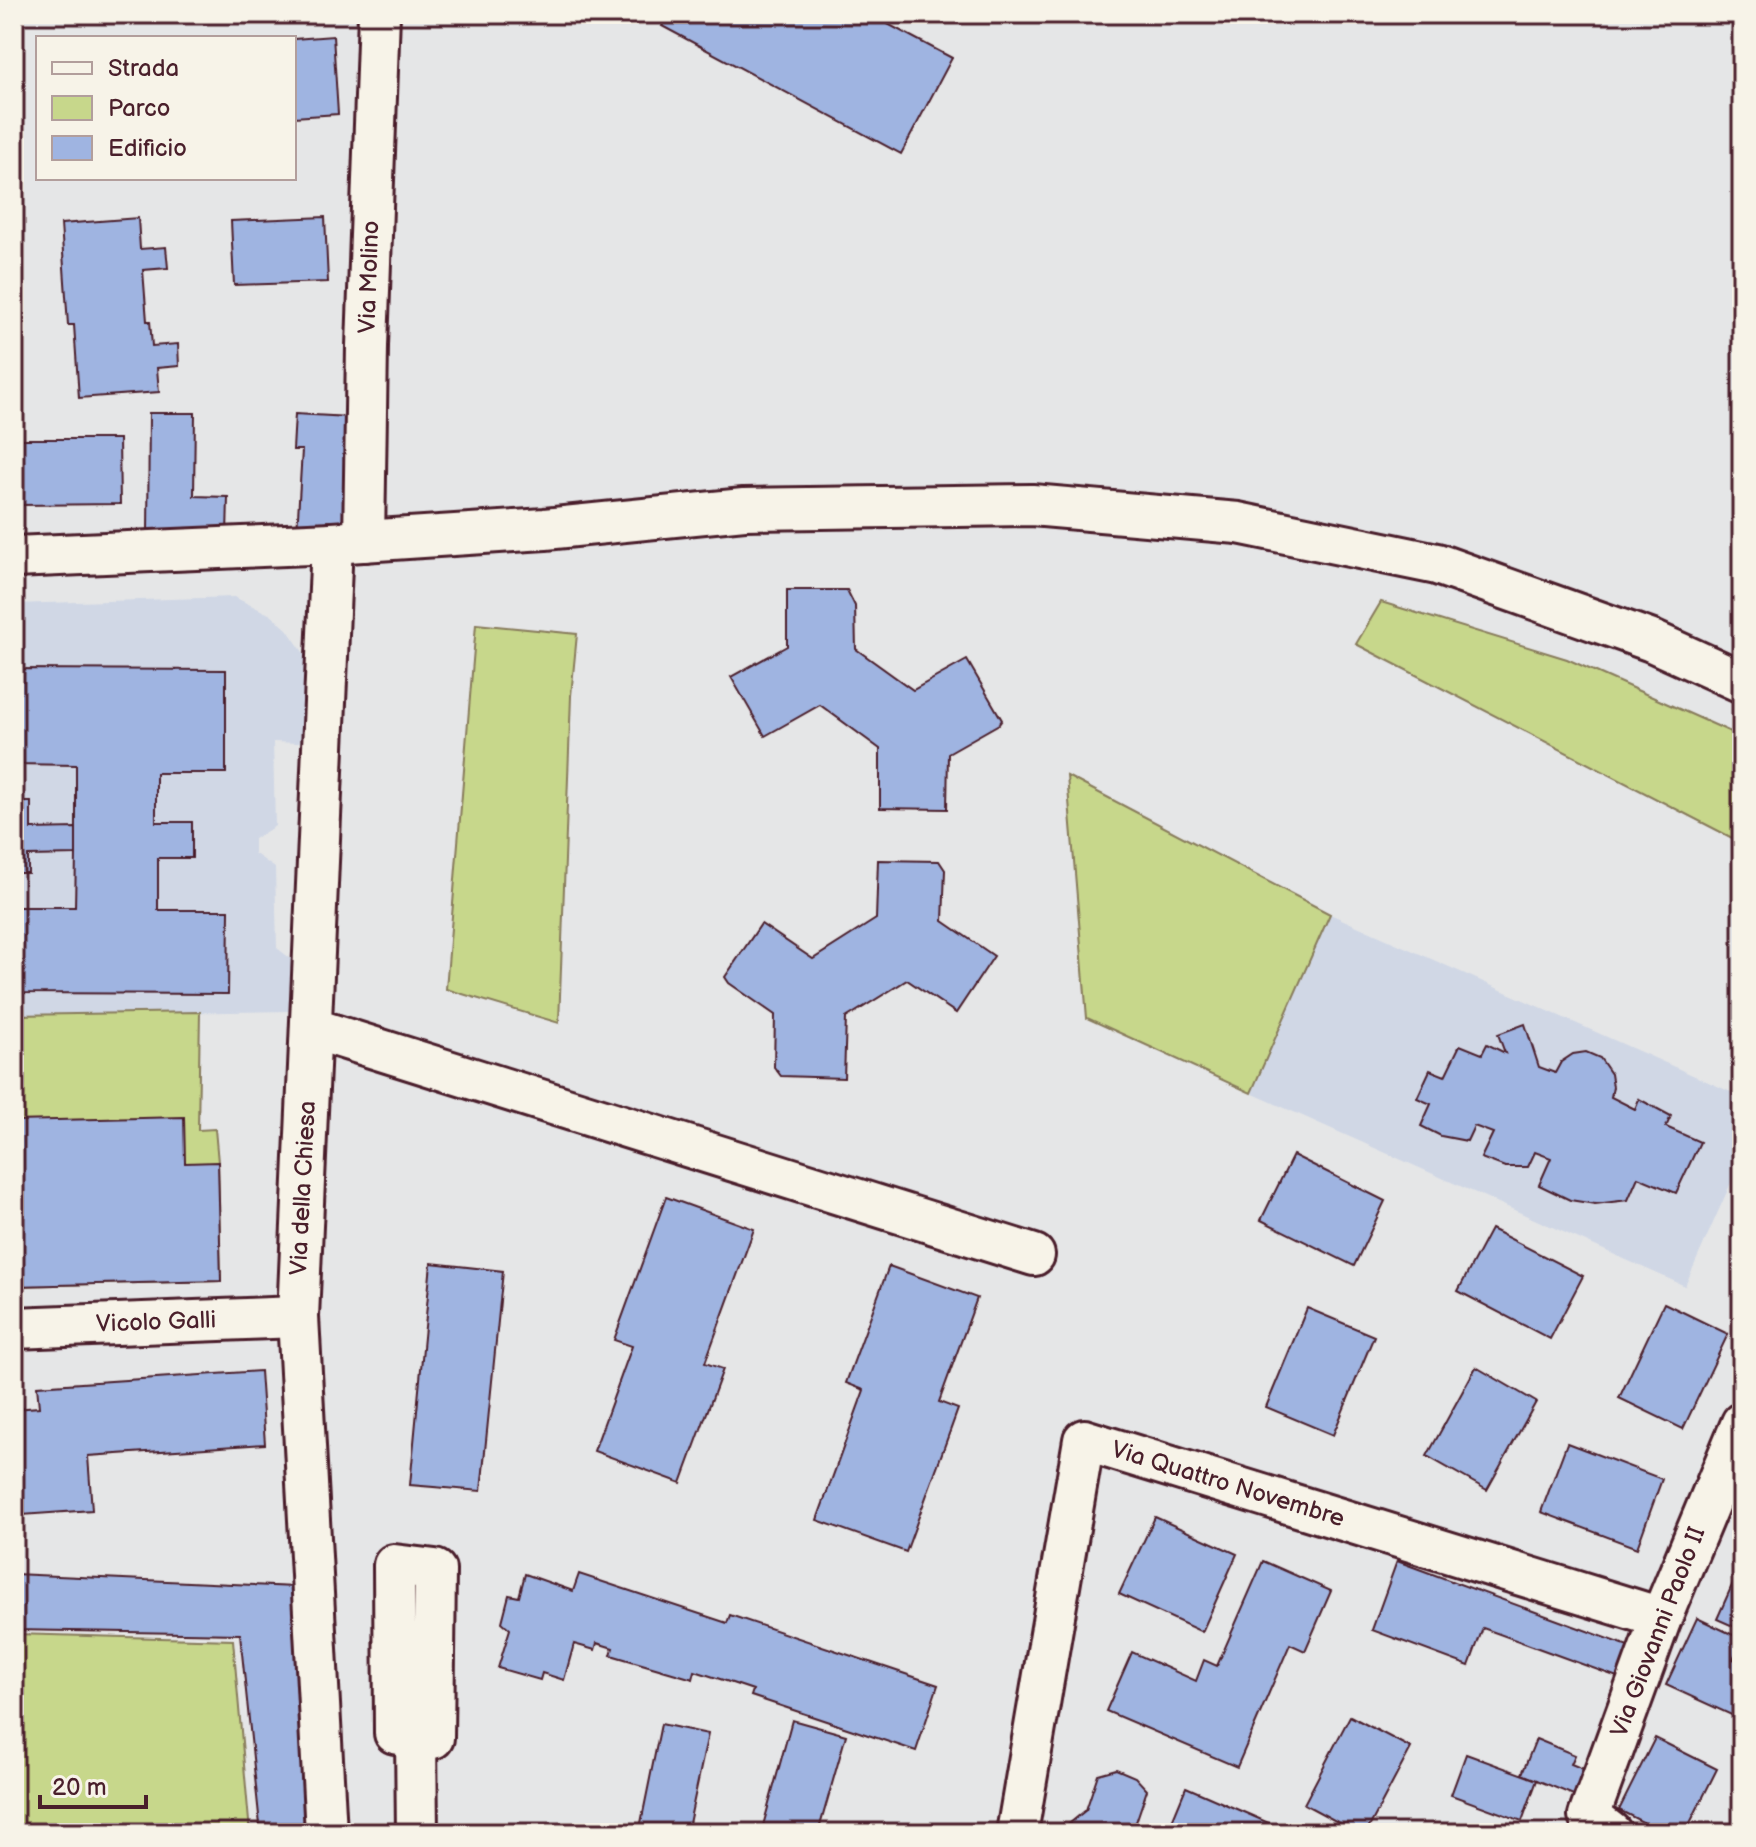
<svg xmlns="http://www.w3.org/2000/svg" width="1756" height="1847" font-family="'Balsamiq Sans',sans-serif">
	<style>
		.built { fill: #d0d7e5 }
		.green { fill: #c7d78b; stroke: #887b5b; stroke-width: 2 }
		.building { fill: #9fb4e1; stroke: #4a1f2b; stroke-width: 2 }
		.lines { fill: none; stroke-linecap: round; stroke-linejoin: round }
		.minor-casing { stroke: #4a1f2b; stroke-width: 46 }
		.minor { stroke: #f7f3e8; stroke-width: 40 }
		.labels { text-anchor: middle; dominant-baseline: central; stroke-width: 6; stroke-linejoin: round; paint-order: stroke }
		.street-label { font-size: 24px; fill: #4a1f2b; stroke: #f7f3e8 }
	</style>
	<rect width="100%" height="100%" fill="#e5e6e7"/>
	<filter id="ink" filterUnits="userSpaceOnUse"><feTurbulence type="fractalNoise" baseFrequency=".0125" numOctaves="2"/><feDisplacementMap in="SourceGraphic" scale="16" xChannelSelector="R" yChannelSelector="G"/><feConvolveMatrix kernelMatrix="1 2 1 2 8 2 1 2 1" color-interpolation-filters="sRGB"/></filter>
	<g filter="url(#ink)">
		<g class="built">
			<path d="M234,597L271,615L287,629L305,655L309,685L306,736L298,743L273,742L275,826L254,839V853L275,868L277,948L295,962L292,1011L14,1015V604Z"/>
			<path d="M1330,914L1742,1097V1158L1685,1286L1251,1093Z"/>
		</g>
		<g class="green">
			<path d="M1381,602L1567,659L1742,737V843L1356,644Z"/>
			<path d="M476,624L577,634L571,696L559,1023L446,989Z"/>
			<path d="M1067,776L1330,914L1251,1093L1087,1018Z"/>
			<path d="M200,1012L198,1130L215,1129L218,1162L221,1281L14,1286V1015Z"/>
			<path d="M14,1634L233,1640L250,1833H14Z"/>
		</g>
		<g class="building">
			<path d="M668,14H869L952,58L901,154L662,26Z"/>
			<path d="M333,36L338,114L294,117V39Z"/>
			<path d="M14,203H19L22,303H14Z"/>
			<path d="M325,217L328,282L234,285L231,221Z"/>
			<path d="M138,218L140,249L166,247L168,268L143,270L147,321H150L152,346L178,344L179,366L157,368L159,392L79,398L74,325H68L61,224Z"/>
			<path d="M149,413H195L194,496L228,497L227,535H148Z"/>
			<path d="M295,414L349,417L342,536L297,533L302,450H293Z"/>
			<path d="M18,439H119L120,504L18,505Z"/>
			<path d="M787,590H847L855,606L856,649L913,690L967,660L1002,720L999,724L948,753L947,809L880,808V749L820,705L765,736L731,677L787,646Z"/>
			<path d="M14,669L226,670V773H156V822H192V858H158V910H229L228,994L14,993V907H75L76,855V765L14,764Z"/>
			<path d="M14,802H31V829L76,828V855L28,856V873H14Z"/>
			<path d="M878,860L939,861L945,870L943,921L994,956L956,1013L907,980L846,1018L844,1078L781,1076L774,1067L775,1015L729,983L725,977L761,924L813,959L876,919Z"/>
			<path d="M1525,1024L1539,1067L1555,1073L1561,1062L1573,1054L1586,1052L1600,1058L1611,1074L1613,1087L1611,1097L1635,1109L1639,1099L1671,1116L1666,1127L1700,1142L1676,1193L1638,1177L1628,1200L1595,1204L1570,1200L1539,1185L1551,1158L1535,1152L1528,1167H1505L1481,1158L1493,1133L1474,1126L1467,1141L1441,1136L1421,1126L1431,1104L1417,1098L1430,1070L1445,1076L1460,1045L1482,1054L1487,1044L1505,1053L1498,1034Z"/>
			<path d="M184,1117L185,1163L218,1162L221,1281L14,1286V1121Z"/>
			<path d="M1293,1155L1385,1201L1354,1266L1261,1220Z"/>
			<path d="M666,1197L754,1229L705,1363L723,1369L681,1483L594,1451L632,1346L614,1340Z"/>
			<path d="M1491,1229L1583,1276L1550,1339L1458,1291Z"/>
			<path d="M431,1263L503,1271L481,1491L410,1485Z"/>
			<path d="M889,1266L977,1298L939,1402L958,1409L906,1552L817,1520L864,1390L846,1383Z"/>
			<path d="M1664,1303L1728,1334L1683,1429L1619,1398Z"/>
			<path d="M1307,1308L1374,1336L1333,1435L1266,1407Z"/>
			<path d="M1476,1367L1536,1402L1487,1490L1427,1456Z"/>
			<path d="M260,1371L265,1444L88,1456L92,1510L22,1515L14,1409L39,1407L37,1386Z"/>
			<path d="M1567,1443L1662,1479L1637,1548L1541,1512Z"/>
			<path d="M1155,1517L1237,1554L1202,1632L1119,1594Z"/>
			<path d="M1263,1561L1331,1591L1305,1651L1290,1644L1237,1767L1106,1711L1132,1652L1196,1681L1204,1660L1217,1666Z"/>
			<path d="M1397,1561L1631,1647L1620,1678L1483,1628L1469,1666L1372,1630Z"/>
			<path d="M1742,1563V1630L1717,1619Z"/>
			<path d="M14,1574L295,1587L308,1826L260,1825L240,1634L14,1630Z"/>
			<path d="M525,1574L573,1591L579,1574L727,1623L730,1615L938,1685L916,1751L751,1696L753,1690L720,1679L695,1671L693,1679L611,1655L613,1648L597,1643L595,1650L574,1644L564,1680L542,1673L540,1680L498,1668L510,1629L502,1622L509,1595L519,1597Z"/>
			<path d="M1697,1618L1742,1639L1733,1659L1742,1663V1709L1738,1718L1666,1685Z"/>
			<path d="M1350,1716L1411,1748L1366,1833H1358L1304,1804Z"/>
			<path d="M792,1720L846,1735L818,1833H761Z"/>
			<path d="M661,1724L708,1734L687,1833H639Z"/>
			<path d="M1655,1738L1717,1769L1685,1833H1664L1619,1810Z"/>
			<path d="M1536,1739L1575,1755L1571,1764L1598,1775L1588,1801L1522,1774Z"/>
			<path d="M1466,1754L1537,1780L1522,1821L1451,1795Z"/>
			<path d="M1116,1769L1135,1777L1147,1790L1135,1825L1137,1833H1068L1064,1828L1086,1810L1098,1774Z"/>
			<path d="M1186,1787L1280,1828L1278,1833H1167Z"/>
			<path d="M260,1825L308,1826V1833H261Z"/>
		</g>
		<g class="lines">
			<defs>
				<g id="minor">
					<path d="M364,541L367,346L379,14"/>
					<path d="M14,557L332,543L545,529L744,509L1032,505L1238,523L1437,564L1652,641L1742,682"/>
					<path d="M311,1028L1034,1255"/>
					<path d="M14,1328L298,1317"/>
					<path d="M394,1565L435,1570L433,1738L416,1737L395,1733Z"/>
					<path d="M416,1737L417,1833"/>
					<path d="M326,1833L298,1317L332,543"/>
					<path d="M1017,1833L1084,1440L1661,1618"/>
					<path d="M1611,1833L1589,1816L1661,1618L1742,1423"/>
				</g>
			</defs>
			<use href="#minor" class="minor-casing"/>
			<use href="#minor" class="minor"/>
		</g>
	</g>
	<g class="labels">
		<g class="street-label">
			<text transform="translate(369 277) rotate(-88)">Via Molino</text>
			<text transform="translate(303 1188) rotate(-87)">Via della Chiesa</text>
			<text transform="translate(156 1322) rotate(-2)">Vicolo Galli</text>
			<text transform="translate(1228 1484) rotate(17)">Via Quattro Novembre</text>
			<text transform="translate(1658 1632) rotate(-69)">Via Giovanni Paolo II</text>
		</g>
	</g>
	<rect width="1756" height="1847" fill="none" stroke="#f7f3e8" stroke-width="48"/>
	<rect x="24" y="24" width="1708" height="1799" fill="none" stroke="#4a1f2b" stroke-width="3" filter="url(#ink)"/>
	<rect x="36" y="36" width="260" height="144" fill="#f7f3e8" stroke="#b29e9c" stroke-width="2"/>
	<rect x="52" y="62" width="40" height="12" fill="#f7f3e8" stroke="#b29e9c" stroke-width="2"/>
	<text x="108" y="76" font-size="24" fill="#4a1f2b">Strada</text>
	<rect x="52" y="96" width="40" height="24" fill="#c7d78b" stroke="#b29e9c" stroke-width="2"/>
	<text x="108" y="116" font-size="24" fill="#4a1f2b">Parco</text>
	<rect x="52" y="136" width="40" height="24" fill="#9fb4e1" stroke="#b29e9c" stroke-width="2"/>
	<text x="108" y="156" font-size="24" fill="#4a1f2b">Edificio</text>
	<path d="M40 1795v12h106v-12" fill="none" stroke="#4a1f2b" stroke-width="4"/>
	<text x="52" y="1795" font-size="24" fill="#4a1f2b" stroke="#f7f3e8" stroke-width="6" paint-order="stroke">20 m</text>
</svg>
